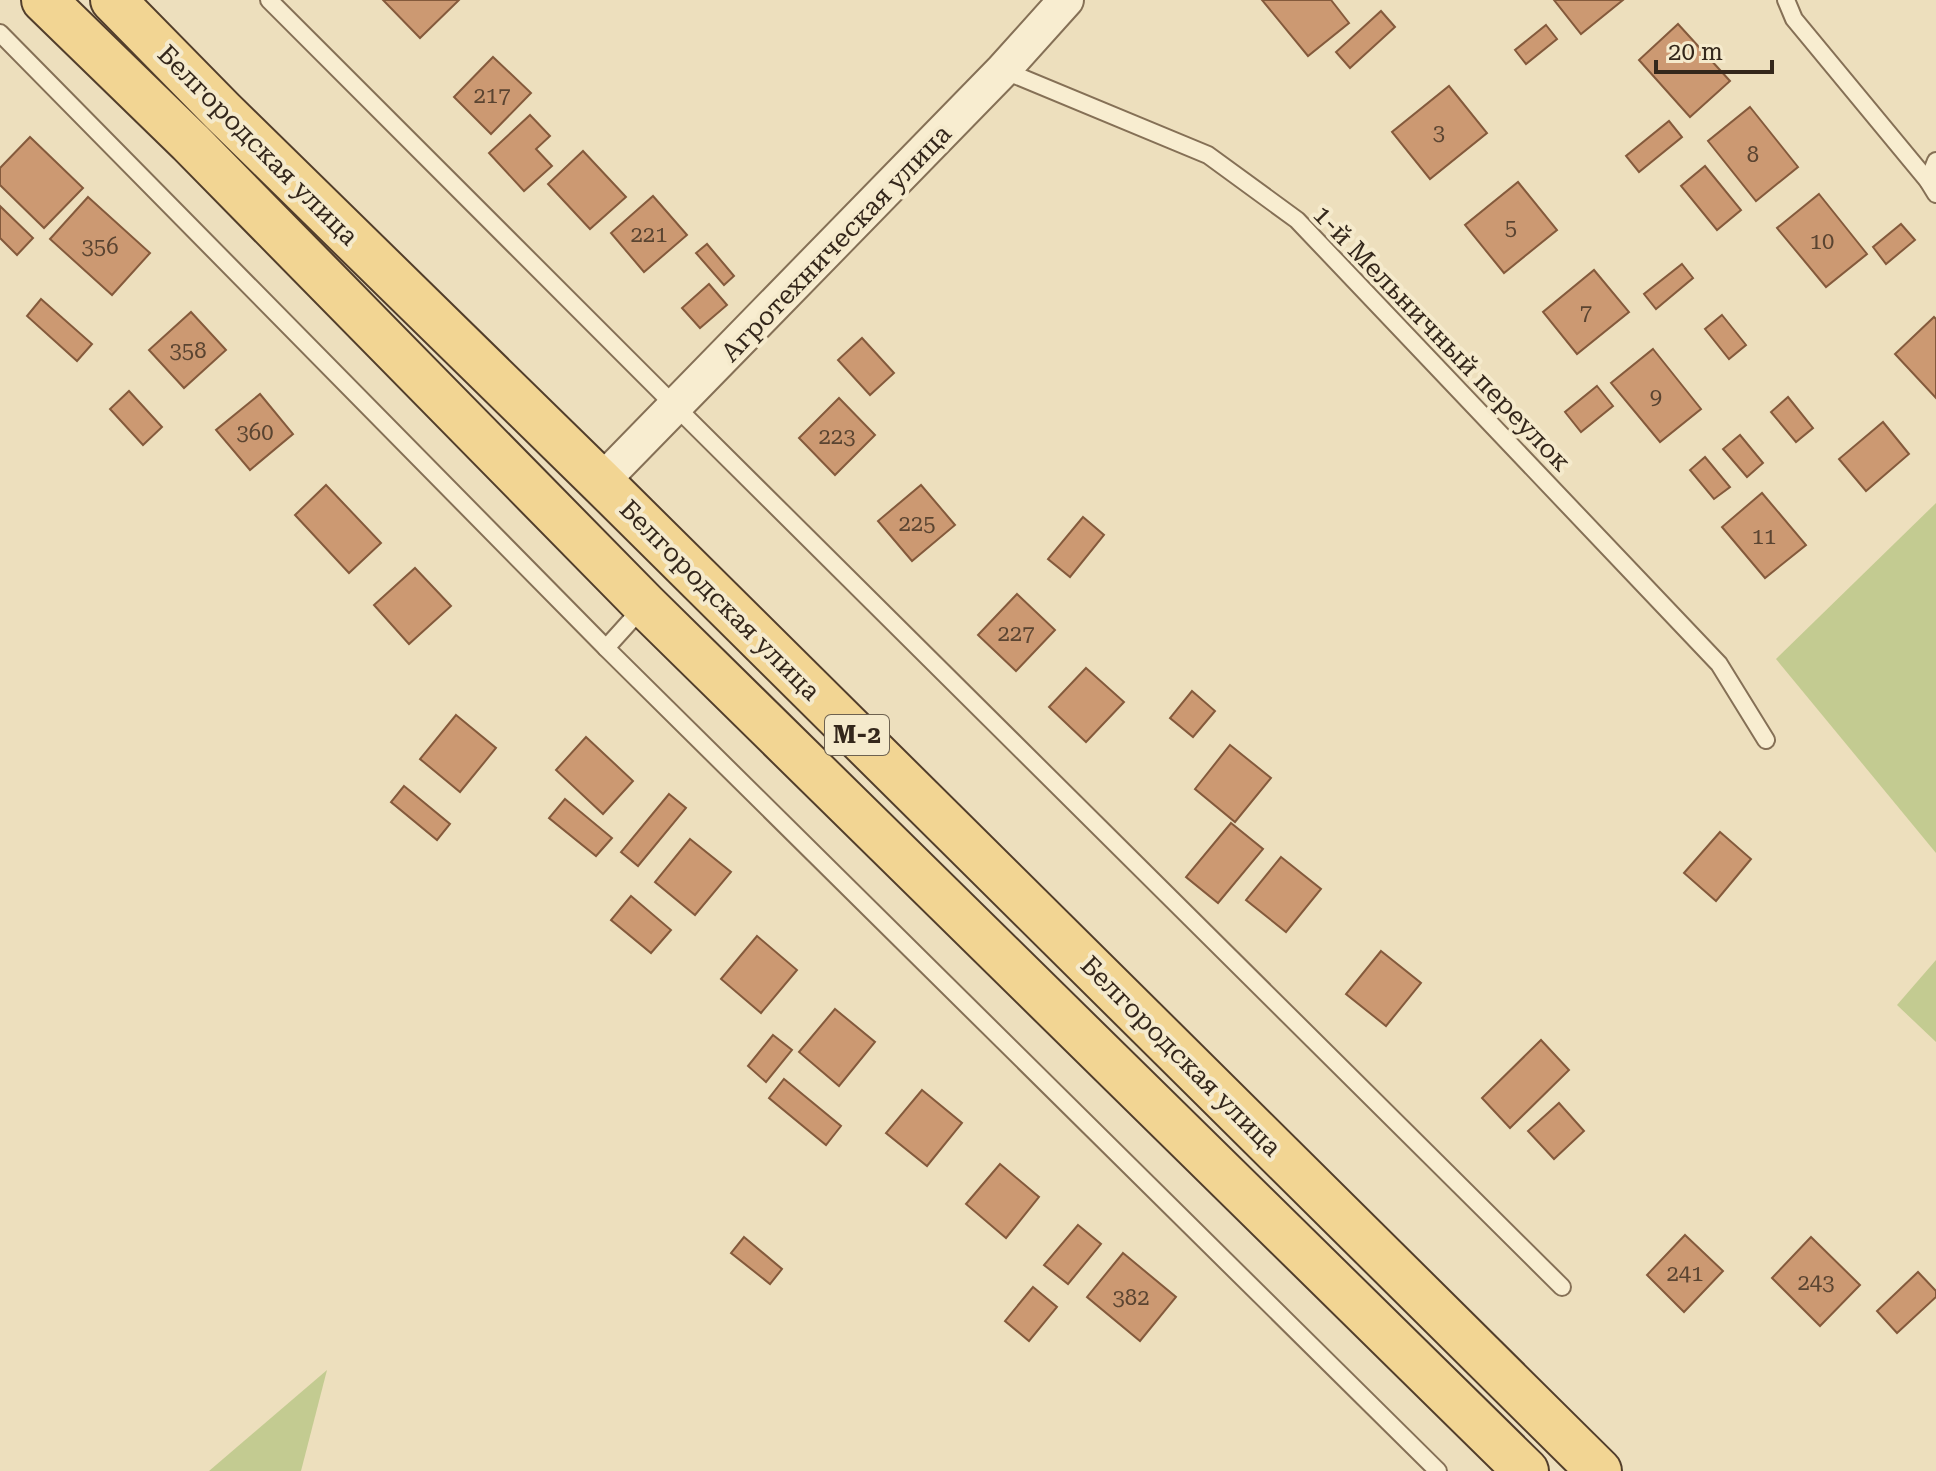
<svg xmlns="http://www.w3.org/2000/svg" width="1936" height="1471" font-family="'Roboto Serif',serif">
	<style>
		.green { fill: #c3cb91 }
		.building { fill: #cc9972; stroke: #845a3c; stroke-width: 2 }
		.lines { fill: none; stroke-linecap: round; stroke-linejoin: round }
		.service-casing { stroke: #857056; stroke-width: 20 }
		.minor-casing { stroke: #857056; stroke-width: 38 }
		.primary-casing { stroke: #523e2b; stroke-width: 48 }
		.service { stroke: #f8edd0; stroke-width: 16 }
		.minor { stroke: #f8edd0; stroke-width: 34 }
		.primary { stroke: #f2d593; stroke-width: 44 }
		.labels { text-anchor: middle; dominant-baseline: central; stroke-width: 8; stroke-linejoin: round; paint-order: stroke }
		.number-label { font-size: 22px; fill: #5a4431 }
		.shield { fill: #f5eacc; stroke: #6e6250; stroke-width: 2 }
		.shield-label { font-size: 24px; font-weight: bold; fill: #34271b }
		.street-label { font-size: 26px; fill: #34271b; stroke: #f5eacc }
	</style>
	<rect width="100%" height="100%" fill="#eddfbd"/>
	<g class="green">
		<path d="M1936,503V853L1776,659Z"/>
		<path d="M1936,960V1042L1897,1005Z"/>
		<path d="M327,1370L301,1471H209Z"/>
	</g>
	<g class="building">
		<path d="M383,0H459L420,38Z"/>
		<path d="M1262,0H1331L1349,23L1308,56Z"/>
		<path d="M1554,0H1623L1581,34Z"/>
		<path d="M1381,11L1395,27L1350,68L1336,52Z"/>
		<path d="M1678,24L1730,81L1690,117L1639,60Z"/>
		<path d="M1546,25L1557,39L1526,64L1515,50Z"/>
		<path d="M493,57L531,93L491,134L454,97Z"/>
		<path d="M1449,86L1487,133L1430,179L1392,132Z"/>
		<path d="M1750,107L1798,167L1756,201L1708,141Z"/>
		<path d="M530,115L550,136L536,149L552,166L524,191L489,153Z"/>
		<path d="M1669,121L1682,137L1639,172L1626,156Z"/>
		<path d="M30,137L83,188L44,228L0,185V168Z"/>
		<path d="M583,151L626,197L590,229L548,184Z"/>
		<path d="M1705,166L1741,210L1717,230L1681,186Z"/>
		<path d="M1518,182L1557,230L1504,273L1465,225Z"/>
		<path d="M1819,194L1867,254L1826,287L1777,228Z"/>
		<path d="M653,196L687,235L644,272L611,233Z"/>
		<path d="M88,197L150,253L112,295L50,239Z"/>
		<path d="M0,206L33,238L17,255L0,238Z"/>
		<path d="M1901,224L1915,240L1886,264L1873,247Z"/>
		<path d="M707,244L734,276L724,285L696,253Z"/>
		<path d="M1682,264L1693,278L1656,309L1644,294Z"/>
		<path d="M1594,270L1629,312L1577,354L1543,312Z"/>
		<path d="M709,284L727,305L700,328L682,308Z"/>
		<path d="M41,299L92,344L77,361L27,316Z"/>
		<path d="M191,312L226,350L184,388L149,350Z"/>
		<path d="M1722,315L1746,345L1729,359L1705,329Z"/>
		<path d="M1934,317L1936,319V398L1895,354Z"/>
		<path d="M862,338L894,373L870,395L838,360Z"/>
		<path d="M1653,349L1701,409L1660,442L1611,383Z"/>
		<path d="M1597,386L1613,406L1581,432L1565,412Z"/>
		<path d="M129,391L162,427L143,445L110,409Z"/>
		<path d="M260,394L293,434L250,470L216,430Z"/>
		<path d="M1788,397L1813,428L1796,442L1771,412Z"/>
		<path d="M839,398L875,435L835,475L799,438Z"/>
		<path d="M1883,422L1909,454L1866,491L1839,459Z"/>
		<path d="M1740,435L1763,463L1747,477L1723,449Z"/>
		<path d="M1705,457L1730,487L1714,499L1690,470Z"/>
		<path d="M326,485L381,543L349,573L295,515Z"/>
		<path d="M921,485L955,525L912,561L878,521Z"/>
		<path d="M1762,493L1806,545L1765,578L1722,527Z"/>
		<path d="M1083,517L1104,535L1070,577L1048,559Z"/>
		<path d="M415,568L451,606L409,644L374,605Z"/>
		<path d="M1017,594L1055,630L1016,671L978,635Z"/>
		<path d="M1086,668L1124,702L1086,742L1049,707Z"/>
		<path d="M1192,691L1215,711L1193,737L1170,718Z"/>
		<path d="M456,715L496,748L460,792L420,759Z"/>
		<path d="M586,737L633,781L603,814L556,770Z"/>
		<path d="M1230,745L1271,778L1235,822L1195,789Z"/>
		<path d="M404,786L450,824L437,840L391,802Z"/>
		<path d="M669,794L686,808L638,866L621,852Z"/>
		<path d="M565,799L612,838L596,856L549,818Z"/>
		<path d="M1231,823L1263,849L1218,903L1186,877Z"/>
		<path d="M1720,832L1751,859L1716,901L1684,873Z"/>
		<path d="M690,839L731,872L695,915L655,882Z"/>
		<path d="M1281,857L1321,889L1286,932L1246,900Z"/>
		<path d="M631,896L671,930L651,953L611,920Z"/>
		<path d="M757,936L797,970L761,1013L721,979Z"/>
		<path d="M1381,951L1421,983L1386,1026L1346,994Z"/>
		<path d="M835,1009L875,1042L839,1086L799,1052Z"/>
		<path d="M773,1035L792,1050L766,1082L748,1066Z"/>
		<path d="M1541,1040L1569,1070L1510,1128L1482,1098Z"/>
		<path d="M784,1079L841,1126L826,1145L769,1098Z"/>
		<path d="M922,1090L962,1123L927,1166L886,1133Z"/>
		<path d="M1559,1103L1584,1131L1554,1159L1528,1131Z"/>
		<path d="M1000,1164L1039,1197L1006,1238L966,1204Z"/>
		<path d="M1078,1225L1101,1244L1068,1284L1044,1265Z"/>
		<path d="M1685,1235L1723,1271L1684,1312L1647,1275Z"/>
		<path d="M744,1237L782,1269L770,1284L731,1253Z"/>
		<path d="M1811,1237L1860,1285L1820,1326L1772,1278Z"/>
		<path d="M1123,1253L1176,1297L1140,1341L1087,1297Z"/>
		<path d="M1918,1272L1936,1291V1297L1897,1333L1877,1311Z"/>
		<path d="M1033,1287L1057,1307L1029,1341L1005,1321Z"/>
	</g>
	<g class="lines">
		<defs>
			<g id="service">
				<path d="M269,0L676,407L1562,1287"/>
				<path d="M1786,0L1794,19L1928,181L1936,194"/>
				<path d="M0,33L606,648"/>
				<path d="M1003,70L1208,155L1297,220L1719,664L1766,740"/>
				<path d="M1928,181L1936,161"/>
				<path d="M644,606L606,648L1438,1471"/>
			</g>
			<path id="minor" d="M601,482L1003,70L1066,0"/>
			<g id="primary">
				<path d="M44,0L190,142L645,605L1526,1471"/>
				<path d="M113,0L222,111L601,482L1599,1471"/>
			</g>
		</defs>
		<use href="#service" class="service-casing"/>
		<use href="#minor" class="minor-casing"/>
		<use href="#primary" class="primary-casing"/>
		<use href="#service" class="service"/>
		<use href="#minor" class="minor"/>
		<use href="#primary" class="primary"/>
	</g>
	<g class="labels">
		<g class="number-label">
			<text x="492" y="95">217</text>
			<text x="1439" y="132">3</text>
			<text x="1753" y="154">8</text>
			<text x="1511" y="227">5</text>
			<text x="649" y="234">221</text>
			<text x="1822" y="241">10</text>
			<text x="100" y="246">356</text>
			<text x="1586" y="312">7</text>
			<text x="188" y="350">358</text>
			<text x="1656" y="396">9</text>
			<text x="255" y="432">360</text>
			<text x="837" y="436">223</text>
			<text x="917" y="523">225</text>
			<text x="1764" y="536">11</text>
			<text x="1016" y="633">227</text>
			<text x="1685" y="1273">241</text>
			<text x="1816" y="1282">243</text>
			<text x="1131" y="1297">382</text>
		</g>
		<rect class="shield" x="825" y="715" width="64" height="40" rx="6"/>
		<g class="shield-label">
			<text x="857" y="735">М-2</text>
		</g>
		<g class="street-label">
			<text transform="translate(258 145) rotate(45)">Белгородская улица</text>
			<text transform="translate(836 243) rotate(-46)">Агротехническая улица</text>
			<text transform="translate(1442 338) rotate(46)">1-й Мельничный переулок</text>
			<text transform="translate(720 600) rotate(45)">Белгородская улица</text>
			<text transform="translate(1181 1056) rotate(45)">Белгородская улица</text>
		</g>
	</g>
	<path d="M1656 60v12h116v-12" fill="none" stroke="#34271b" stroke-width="4"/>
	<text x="1668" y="60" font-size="24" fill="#34271b" stroke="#f5eacc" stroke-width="6" paint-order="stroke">20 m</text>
</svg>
